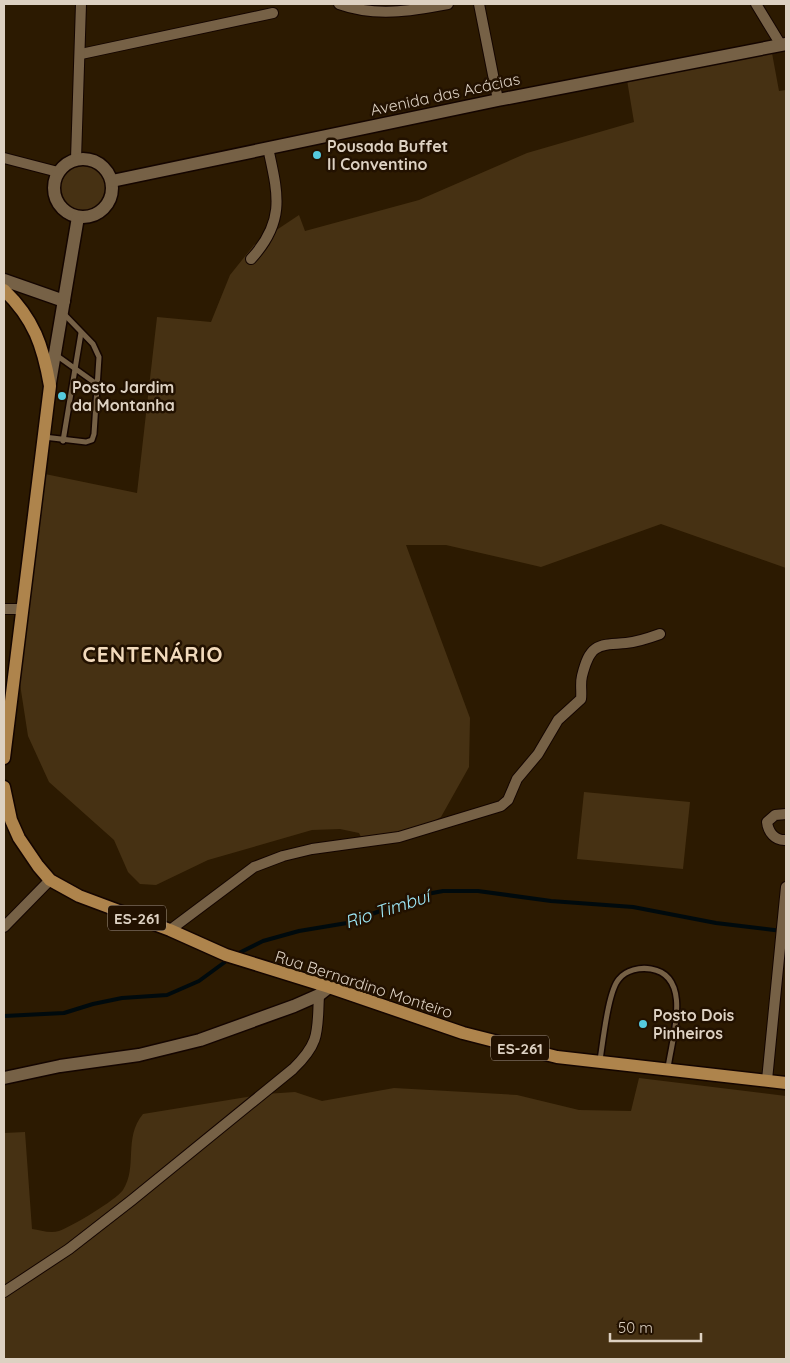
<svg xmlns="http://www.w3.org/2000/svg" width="790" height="1363" font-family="Quicksand,sans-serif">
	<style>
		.green { fill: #463113 }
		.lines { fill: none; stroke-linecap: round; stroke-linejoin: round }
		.stream { stroke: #000a0d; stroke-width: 4 }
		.service-casing { stroke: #140500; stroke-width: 8 }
		.minor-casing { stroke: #140500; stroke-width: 12 }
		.tertiary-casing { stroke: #140500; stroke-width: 15 }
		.primary-casing { stroke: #140500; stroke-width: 15 }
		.service { stroke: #766146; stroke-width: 5 }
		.minor { stroke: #766146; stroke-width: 10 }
		.tertiary { stroke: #766146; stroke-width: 12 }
		.primary { stroke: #ae844c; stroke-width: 12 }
		.poi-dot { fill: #55cade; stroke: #210; stroke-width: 2 }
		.labels { text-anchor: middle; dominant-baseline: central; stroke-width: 5; stroke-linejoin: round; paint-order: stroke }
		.shield { fill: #210; stroke: #a59788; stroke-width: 1 }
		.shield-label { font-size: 15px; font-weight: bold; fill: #ddd1c2 }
		.street-label { font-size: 16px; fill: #ddd1c2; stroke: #210 }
		.poi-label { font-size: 16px; font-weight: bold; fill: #ddd1c2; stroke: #210; text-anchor: start }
		.water-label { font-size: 18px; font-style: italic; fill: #a0edfc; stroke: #210 }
		.district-label { font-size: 21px; font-weight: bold; letter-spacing: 1px; fill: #f2dabc; stroke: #210 }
	</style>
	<rect width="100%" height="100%" fill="#2c1a01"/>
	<g class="green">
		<path d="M772,53L779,91L786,90V568L661,524L541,567L446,545H406L470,718L469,767L441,817L407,835L365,845L359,833L340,829L312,830L208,860L156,885L140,884L128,872L114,840L49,782L28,736L18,671L45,474L137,493L157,317L211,322L230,275L254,245L299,215L305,231L419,200L527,153L634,122L627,80Z"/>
		<circle cx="84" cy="188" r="24"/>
		<path d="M584,792L690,802L683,869L577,859Z"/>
		<path d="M639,1078L786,1096V1359H4V1133L25,1132L32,1229C40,1230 50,1234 59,1231C71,1227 116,1200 123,1190C138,1167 123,1138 143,1114L265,1094L295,1092L322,1101L394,1088L517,1095L579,1110L631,1111Z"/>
	</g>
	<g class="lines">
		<g class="stream">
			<path d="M235,955L263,941L299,931L347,923L427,894L443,891H478L551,901L633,907L716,923L782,931"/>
			<path d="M4,1016L64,1013L93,1004L122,998L167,995L199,981L229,959"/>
		</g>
		<defs>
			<g id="service">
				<path d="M56,355L98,385"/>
				<path d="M44,437L86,442L92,440L94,434L99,357L93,344L64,314"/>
				<path d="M63,441L81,333"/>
				<path d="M600,1060C603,1042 608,991 619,979C626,970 640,967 651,969C693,976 672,1038 668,1068"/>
			</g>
			<g id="minor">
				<path d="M339,4C375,17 411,11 448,4"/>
				<path d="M479,4L498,100"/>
				<path d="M756,4L781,45"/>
				<path d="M81,54L273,13"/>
				<path d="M4,158L58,172"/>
				<path d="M76,159L81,4"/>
				<path d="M251,259C286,221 278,194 268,148"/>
				<path d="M4,609H23"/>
				<path d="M786,814L775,815L767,822C768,832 775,841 786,840"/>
				<path d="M4,927L50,880"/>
				<path d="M170,930L254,867L283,856L312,849L399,837L501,806L508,800L517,779L538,754L558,720L581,699C582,691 580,684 582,676C590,644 597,645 626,643C637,642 649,638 660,634"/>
				<path d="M767,1080L786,887"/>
				<path d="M4,1292L69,1249L132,1200L293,1069C321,1042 317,1031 319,995"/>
			</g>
			<g id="tertiary">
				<circle cx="83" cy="188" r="29"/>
				<path d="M112,181L498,100L786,44"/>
				<path d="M4,280L64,301"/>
				<path d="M50,383L78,217"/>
				<path d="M4,1078L60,1066L139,1055L200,1040L294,1006L319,995L329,987"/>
			</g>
			<g id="primary">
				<path d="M4,290C34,319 43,346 50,386L4,758"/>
				<path d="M4,787L11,820L19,838L38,866L50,880L79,896L170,930L226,955L329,987L463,1033L557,1057L786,1083"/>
			</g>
		</defs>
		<use href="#service" class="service-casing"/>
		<use href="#minor" class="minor-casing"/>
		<use href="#tertiary" class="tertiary-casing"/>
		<use href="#primary" class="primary-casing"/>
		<use href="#service" class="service"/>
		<use href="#minor" class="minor"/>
		<use href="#tertiary" class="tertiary"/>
		<use href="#primary" class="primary"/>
	</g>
	<g class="poi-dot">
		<circle cx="317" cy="155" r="5"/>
		<circle cx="62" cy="396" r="5"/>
		<circle cx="643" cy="1024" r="5"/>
	</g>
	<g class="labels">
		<g class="shield">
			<rect x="108" y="905.5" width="58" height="25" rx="4"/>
			<rect x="491" y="1035.5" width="58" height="25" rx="4"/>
		</g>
		<g class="shield-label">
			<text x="137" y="918">ES-261</text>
			<text x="520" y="1048">ES-261</text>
		</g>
		<g class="street-label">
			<text transform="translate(445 94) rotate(-12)">Avenida das Acácias</text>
			<text transform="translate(364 984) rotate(18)">Rua Bernardino Monteiro</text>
		</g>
		<g class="poi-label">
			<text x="327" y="146">Pousada Buffet<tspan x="327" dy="18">Il Conventino</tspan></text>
			<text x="72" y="387">Posto Jardim<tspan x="72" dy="18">da Montanha</tspan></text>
			<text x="653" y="1015">Posto Dois<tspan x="653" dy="18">Pinheiros</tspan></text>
		</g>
		<g class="water-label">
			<text transform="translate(387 909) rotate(-18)">Rio Timbuí</text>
		</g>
		<g class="district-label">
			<text x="153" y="654">CENTENÁRIO</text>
		</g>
	</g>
	<rect width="790" height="1363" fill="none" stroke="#ddd1c2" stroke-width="10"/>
	<path d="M610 1333v8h91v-8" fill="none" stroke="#ddd1c2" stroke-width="2.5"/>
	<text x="618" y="1333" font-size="15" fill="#ddd1c2" stroke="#221100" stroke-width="4" paint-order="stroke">50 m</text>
</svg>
